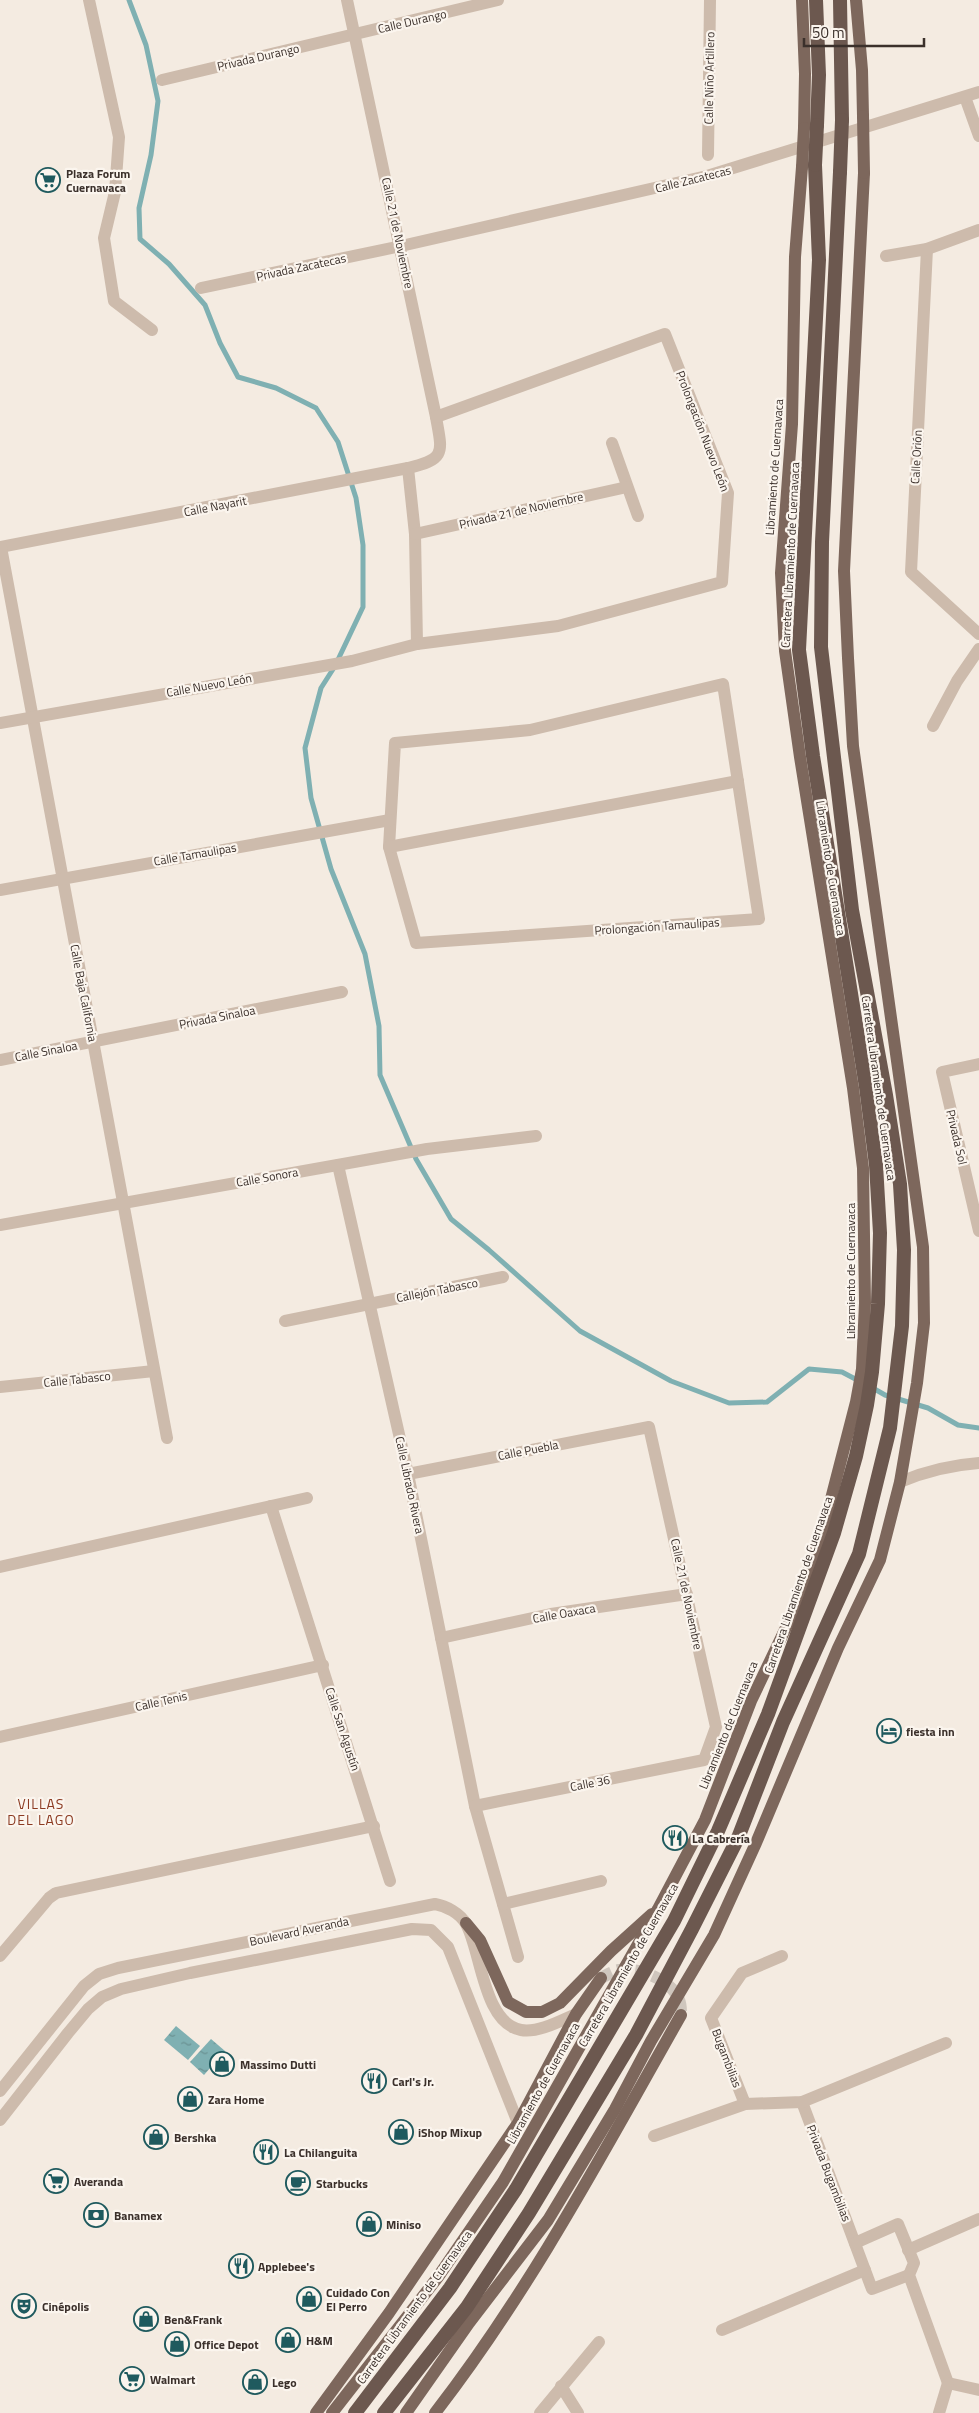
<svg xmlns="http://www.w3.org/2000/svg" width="979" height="2413" font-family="'Titillium Web',sans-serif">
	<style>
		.water { fill: url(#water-ripples) }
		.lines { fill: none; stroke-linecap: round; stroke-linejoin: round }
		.stream { stroke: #7fb0b2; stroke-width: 5 }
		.primary-tunnel { stroke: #cfc6bd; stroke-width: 12; stroke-dasharray: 12 6; stroke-linecap: butt }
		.minor { stroke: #cdbbac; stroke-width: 12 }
		.tertiary { stroke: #cdbbac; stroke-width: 12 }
		.primary { stroke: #7d675c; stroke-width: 12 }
		.trunk { stroke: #6c584f; stroke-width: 14 }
		.primary-bridge { stroke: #7d675c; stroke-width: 12 }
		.trunk-bridge { stroke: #6c584f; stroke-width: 14 }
		.labels { text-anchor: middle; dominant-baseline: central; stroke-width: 4.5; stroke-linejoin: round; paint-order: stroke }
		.street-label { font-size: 12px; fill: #3b302b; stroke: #fbf5ee }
		.poi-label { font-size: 12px; font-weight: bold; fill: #3b302b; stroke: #fbf5ee; text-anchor: start }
		.neighbourhood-label { font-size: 14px; letter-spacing: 1px; fill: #8c3b22; stroke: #fbf5ee }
	</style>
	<defs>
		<pattern id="water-ripples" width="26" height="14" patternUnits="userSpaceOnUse" patternTransform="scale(1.25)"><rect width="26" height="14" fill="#7fb0b2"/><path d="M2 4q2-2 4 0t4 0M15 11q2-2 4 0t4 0" fill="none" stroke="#699091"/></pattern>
	</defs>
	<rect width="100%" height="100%" fill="#f4ebe1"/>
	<g class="water">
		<path d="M176,2026L200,2046L188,2060L164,2040Z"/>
		<path d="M211,2039L225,2051L204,2075L190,2062Z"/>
	</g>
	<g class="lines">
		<g class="stream">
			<path d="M129,0L146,45L158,101L151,155L139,208L140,239L169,264L205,305L220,343L238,377L276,388L316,408L338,442L356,498L363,545V607L335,666L321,688L305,748L311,798L331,869L365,954L379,1026L380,1075L416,1159L451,1219L489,1250L580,1331L671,1381L729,1403L767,1402L809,1369L842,1372L859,1381"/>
			<path d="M871,1387L885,1395L928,1408L958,1425L979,1428"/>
		</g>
		<path class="primary-tunnel" d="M601,1978C607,1975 613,1971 619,1970C639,1967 672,1980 679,2000C681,2004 681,2011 681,2015"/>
		<g class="minor">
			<path d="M89,0L119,137L115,192L104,238L114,301L152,330"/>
			<path d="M162,80L498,0"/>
			<path d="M965,97L979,136"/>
			<path d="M708,155L710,0"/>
			<path d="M927,249L911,572L979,634"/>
			<path d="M886,256L927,249L979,230"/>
			<path d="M201,288L401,246L707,176L979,92"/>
			<path d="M612,443L638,516"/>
			<path d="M408,468L415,534L417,644"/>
			<path d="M415,534L627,487"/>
			<path d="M0,547L408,468C447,459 442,452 436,417L347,0"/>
			<path d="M1,547L167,1438"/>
			<path d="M723,684L759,919L416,943L389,847L395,743L530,730Z"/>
			<path d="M0,723L352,661L417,644L558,626L722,582L728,493L665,334L436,417"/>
			<path d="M933,726L957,681L979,649"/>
			<path d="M389,847L738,781"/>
			<path d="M0,890L390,820"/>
			<path d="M0,1060L342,992"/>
			<path d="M979,1064L942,1072L979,1231"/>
			<path d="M338,1165L408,1474L475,1806L518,1957"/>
			<path d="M0,1225L427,1149L536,1136"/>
			<path d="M285,1321L503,1277"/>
			<path d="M0,1387L154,1371"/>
			<path d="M408,1474L649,1427L716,1727L704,1760L475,1806"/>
			<path d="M900,1482C926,1471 951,1465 979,1463"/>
			<path d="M271,1506L390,1881"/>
			<path d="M0,1567L307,1498"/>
			<path d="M441,1638L551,1614L687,1594"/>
			<path d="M0,1737L323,1665"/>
			<path d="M503,1904L601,1881"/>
			<path d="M0,1956L49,1898L56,1893L374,1826"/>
			<path d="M802,2102L872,2289L909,2275"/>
			<path d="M745,2104L711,2018L742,1973L782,1956"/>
			<path d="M654,2136L745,2104L802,2102L946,2043"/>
			<path d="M855,2243L898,2224L914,2263L909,2275L948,2383"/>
			<path d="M908,2250L979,2219"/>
			<path d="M722,2330L865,2270"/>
			<path d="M948,2383L979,2390"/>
			<path d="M561,2386L578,2413"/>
			<path d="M540,2413L599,2342"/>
			<path d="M939,2413L948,2383"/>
		</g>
		<g class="tertiary">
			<path d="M0,2091L84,1986L99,1974L118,1968L435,1904C446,1906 460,1913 466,1924C481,1950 483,2023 521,2030C538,2033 560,2021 576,2014"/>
			<path d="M0,2120L68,2033L88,2009L102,1997L121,1989L190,1973L412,1929L431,1930L448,1947L518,2123"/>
		</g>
		<g class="primary">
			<path d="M802,0L805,74L804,128"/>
			<path d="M856,0L862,70L863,116"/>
			<path d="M466,1923L480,1940L508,2002L526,2012H542L560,2003L611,1951L652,1914"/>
			<path d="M316,2413L389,2313L518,2123L576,2014L601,1978"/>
			<path d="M332,2413L438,2277L503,2182L658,1909L705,1820L751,1701L792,1615L823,1530L856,1402L862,1369L865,1303L863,1168L853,1088L800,757L785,651L781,573L792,424L795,257L802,167"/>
			<path d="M406,2413L469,2323L548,2220L615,2109L651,2041L714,1935L756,1843L838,1648L880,1560L900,1482L917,1383L924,1323L923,1247L853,746L848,658L844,571L864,173"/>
			<path d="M435,2413C531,2289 604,2151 681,2015"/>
		</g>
		<g class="trunk">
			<path d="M816,0L819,75L817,125"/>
			<path d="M840,0L842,120"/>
			<path d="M355,2413L450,2288L516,2189L674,1921L718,1831L768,1714L834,1533L856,1456L867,1405L872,1372L878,1304L880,1233L876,1165L866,1087L813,756L799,650L819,260L815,165"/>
			<path d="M384,2413L467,2307L529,2213L636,2035L692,1929L738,1838L783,1722L859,1554L890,1428L902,1326L904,1250L900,1184L886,1095L852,910L821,647L822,542L840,172"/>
		</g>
		<g class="primary-bridge">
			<path d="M863,116L864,173"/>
			<path d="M802,167L804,128"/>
		</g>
		<g class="trunk-bridge">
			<path d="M815,165L817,125"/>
			<path d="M840,172L842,120"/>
		</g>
	</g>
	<defs>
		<symbol id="supermarket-ring" viewBox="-11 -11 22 22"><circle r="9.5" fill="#fbf5ee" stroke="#1f5a5e" stroke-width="1.5"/><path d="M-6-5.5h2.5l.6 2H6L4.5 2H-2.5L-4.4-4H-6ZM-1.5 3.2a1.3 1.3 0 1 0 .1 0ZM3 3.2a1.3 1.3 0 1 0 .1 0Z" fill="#1f5a5e"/></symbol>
		<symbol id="hotel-ring" viewBox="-11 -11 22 22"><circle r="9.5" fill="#fbf5ee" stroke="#1f5a5e" stroke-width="1.5"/><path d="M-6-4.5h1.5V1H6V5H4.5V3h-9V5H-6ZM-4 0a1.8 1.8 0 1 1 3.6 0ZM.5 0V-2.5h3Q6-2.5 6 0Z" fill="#1f5a5e"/></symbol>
		<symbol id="restaurant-ring" viewBox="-11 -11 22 22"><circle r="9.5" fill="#fbf5ee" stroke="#1f5a5e" stroke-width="1.5"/><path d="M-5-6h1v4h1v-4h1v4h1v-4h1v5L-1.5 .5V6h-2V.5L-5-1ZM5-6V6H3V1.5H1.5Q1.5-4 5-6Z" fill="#1f5a5e"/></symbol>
		<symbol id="shop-ring" viewBox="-11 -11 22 22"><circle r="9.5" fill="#fbf5ee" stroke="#1f5a5e" stroke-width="1.5"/><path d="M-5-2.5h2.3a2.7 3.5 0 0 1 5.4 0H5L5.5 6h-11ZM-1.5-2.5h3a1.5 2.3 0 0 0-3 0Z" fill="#1f5a5e"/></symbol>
		<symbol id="cafe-ring" viewBox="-11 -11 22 22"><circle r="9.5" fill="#fbf5ee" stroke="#1f5a5e" stroke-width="1.5"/><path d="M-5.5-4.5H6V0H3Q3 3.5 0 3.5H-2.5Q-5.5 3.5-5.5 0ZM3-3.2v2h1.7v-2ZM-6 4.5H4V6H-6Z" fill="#1f5a5e"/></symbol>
		<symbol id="bank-ring" viewBox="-11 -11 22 22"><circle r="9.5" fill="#fbf5ee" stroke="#1f5a5e" stroke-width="1.5"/><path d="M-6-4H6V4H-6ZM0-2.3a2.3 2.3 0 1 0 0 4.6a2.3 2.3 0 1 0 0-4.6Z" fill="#1f5a5e"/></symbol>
		<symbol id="theatre-ring" viewBox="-11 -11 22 22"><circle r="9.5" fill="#fbf5ee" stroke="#1f5a5e" stroke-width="1.5"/><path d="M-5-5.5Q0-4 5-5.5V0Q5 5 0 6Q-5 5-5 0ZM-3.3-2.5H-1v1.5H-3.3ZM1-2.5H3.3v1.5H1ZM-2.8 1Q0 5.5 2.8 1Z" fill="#1f5a5e"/></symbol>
	</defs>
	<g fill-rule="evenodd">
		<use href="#supermarket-ring" x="34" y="166" width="28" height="28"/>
		<use href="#hotel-ring" x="875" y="1717" width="28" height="28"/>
		<use href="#restaurant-ring" x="661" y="1824" width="28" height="28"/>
		<use href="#shop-ring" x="208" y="2050" width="28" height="28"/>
		<use href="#restaurant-ring" x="360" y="2067" width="28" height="28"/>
		<use href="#shop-ring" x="176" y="2085" width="28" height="28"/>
		<use href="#shop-ring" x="387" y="2118" width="28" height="28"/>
		<use href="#shop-ring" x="142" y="2123" width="28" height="28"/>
		<use href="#restaurant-ring" x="252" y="2138" width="28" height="28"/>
		<use href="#supermarket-ring" x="42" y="2167" width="28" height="28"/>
		<use href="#cafe-ring" x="284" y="2169" width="28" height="28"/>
		<use href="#bank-ring" x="82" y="2201" width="28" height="28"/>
		<use href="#shop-ring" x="355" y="2210" width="28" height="28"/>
		<use href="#restaurant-ring" x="227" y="2252" width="28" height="28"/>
		<use href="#shop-ring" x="295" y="2285" width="28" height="28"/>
		<use href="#theatre-ring" x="10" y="2292" width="28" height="28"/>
		<use href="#shop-ring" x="132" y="2305" width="28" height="28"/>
		<use href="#shop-ring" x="274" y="2326" width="28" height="28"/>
		<use href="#shop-ring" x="163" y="2330" width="28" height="28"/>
		<use href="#supermarket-ring" x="118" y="2365" width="28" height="28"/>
		<use href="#shop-ring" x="241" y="2368" width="28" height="28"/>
	</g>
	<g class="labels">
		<g class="street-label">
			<text transform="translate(412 21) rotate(-13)">Calle Durango</text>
			<text transform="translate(258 57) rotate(-13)">Privada Durango</text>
			<text transform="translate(709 78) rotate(-89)">Calle Niño Artillero</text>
			<text transform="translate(693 179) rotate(-14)">Calle Zacatecas</text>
			<text transform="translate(398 233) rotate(78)">Calle 21 de Noviembre</text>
			<text transform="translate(301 267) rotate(-12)">Privada Zacatecas</text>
			<text transform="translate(703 431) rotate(69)">Prolongación Nuevo León</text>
			<text transform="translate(916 457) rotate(-87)">Calle Orión</text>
			<text transform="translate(774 467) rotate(-86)">Libramiento de Cuernavaca</text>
			<text transform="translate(215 506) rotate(-11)">Calle Nayarit</text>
			<text transform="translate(521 510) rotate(-13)">Privada 21 de Noviembre</text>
			<text transform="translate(790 555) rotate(-87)">Carretera Libramiento de Cuernavaca</text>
			<text transform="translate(209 685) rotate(-10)">Calle Nuevo León</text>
			<text transform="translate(195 854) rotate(-10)">Calle Tamaulipas</text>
			<text transform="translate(831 868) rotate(81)">Libramiento de Cuernavaca</text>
			<text transform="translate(657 926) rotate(-4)">Prolongación Tamaulipas</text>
			<text transform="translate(84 993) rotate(79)">Calle Baja California</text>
			<text transform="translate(217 1017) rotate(-11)">Privada Sinaloa</text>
			<text transform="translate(46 1051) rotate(-11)">Calle Sinaloa</text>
			<text transform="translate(879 1088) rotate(82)">Carretera Libramiento de Cuernavaca</text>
			<text transform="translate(957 1137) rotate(77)">Privada Sol</text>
			<text transform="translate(267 1177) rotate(-10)">Calle Sonora</text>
			<text transform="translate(850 1271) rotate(-90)">Libramiento de Cuernavaca</text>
			<text transform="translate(437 1290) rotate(-11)">Callejón Tabasco</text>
			<text transform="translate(77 1379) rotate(-6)">Calle Tabasco</text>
			<text transform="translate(528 1450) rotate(-11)">Calle Puebla</text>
			<text transform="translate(410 1485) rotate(78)">Calle Librado Rivera</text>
			<text transform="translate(798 1585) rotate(-71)">Carretera Libramiento de Cuernavaca</text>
			<text transform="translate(687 1594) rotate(78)">Calle 21 de Noviembre</text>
			<text transform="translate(564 1613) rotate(-10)">Calle Oaxaca</text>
			<text transform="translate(161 1701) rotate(-13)">Calle Tenis</text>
			<text transform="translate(728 1725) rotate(-68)">Libramiento de Cuernavaca</text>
			<text transform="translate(343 1729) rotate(72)">Calle San Agustín</text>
			<text transform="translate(590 1783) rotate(-11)">Calle 36</text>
			<text transform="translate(299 1931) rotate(-12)">Boulevard Averanda</text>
			<text transform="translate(628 1965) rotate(-60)">Carretera Libramiento de Cuernavaca</text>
			<text transform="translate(727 2058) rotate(69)">Bugambilias</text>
			<text transform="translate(543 2083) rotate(-61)">Libramiento de Cuernavaca</text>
			<text transform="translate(829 2173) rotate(69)">Privada Bugambilias</text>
			<text transform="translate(414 2307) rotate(-54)">Carretera Libramiento de Cuernavaca</text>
		</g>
		<g class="poi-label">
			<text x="66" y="173">Plaza Forum<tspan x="66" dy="14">Cuernavaca</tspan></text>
			<text x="906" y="1731">fiesta inn</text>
			<text x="692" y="1838">La Cabrería</text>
			<text x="240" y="2064">Massimo Dutti</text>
			<text x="392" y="2081">Carl's Jr.</text>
			<text x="208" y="2099">Zara Home</text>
			<text x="418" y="2132">iShop Mixup</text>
			<text x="174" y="2137">Bershka</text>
			<text x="284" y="2152">La Chilanguita</text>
			<text x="74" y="2181">Averanda</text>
			<text x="316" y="2183">Starbucks</text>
			<text x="114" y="2215">Banamex</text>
			<text x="386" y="2224">Miniso</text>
			<text x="258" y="2266">Applebee's</text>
			<text x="326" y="2292">Cuidado Con<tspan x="326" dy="14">El Perro</tspan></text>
			<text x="42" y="2306">Cinépolis</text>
			<text x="164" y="2319">Ben&amp;Frank</text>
			<text x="306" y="2340">H&amp;M</text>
			<text x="194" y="2344">Office Depot</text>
			<text x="150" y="2379">Walmart</text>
			<text x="272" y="2382">Lego</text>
		</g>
		<g class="neighbourhood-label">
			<text x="41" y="1803">VILLAS<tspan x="41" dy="16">DEL LAGO</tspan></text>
		</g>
	</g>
	<path d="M804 38v8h120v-8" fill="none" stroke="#3b302b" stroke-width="2.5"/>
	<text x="812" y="38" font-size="15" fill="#3b302b" stroke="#fbf5ee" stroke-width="4" paint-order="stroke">50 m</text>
</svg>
